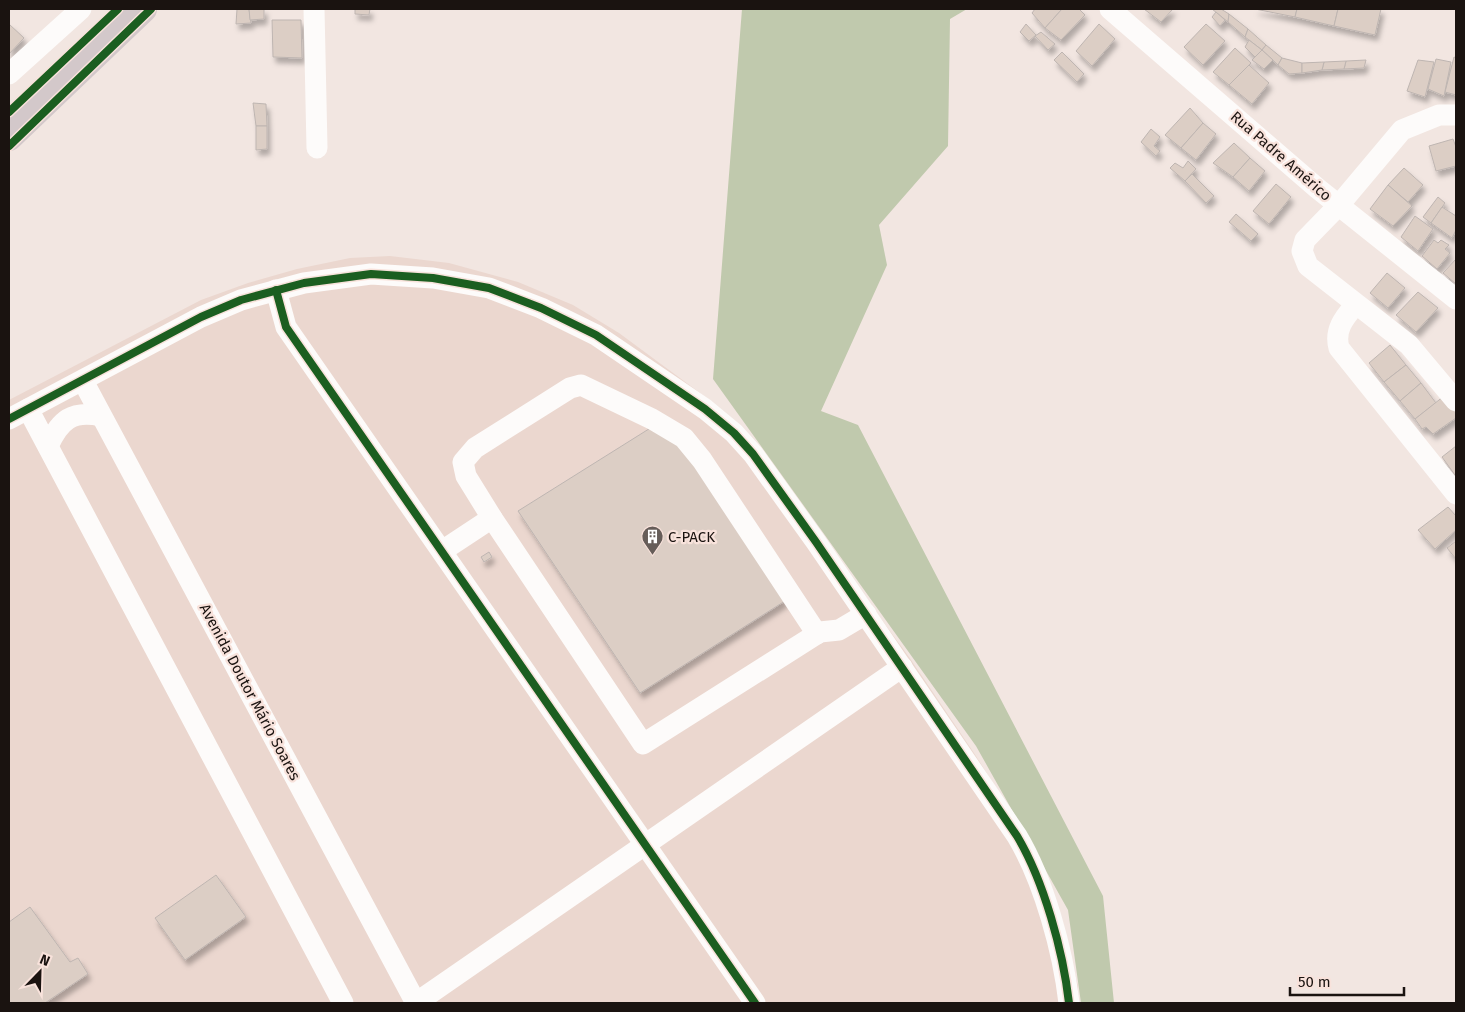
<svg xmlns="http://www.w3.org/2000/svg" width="1465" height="1012" font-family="'Fira Sans',sans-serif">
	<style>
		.built { fill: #ebd7cf }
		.forest { fill: #c0c9ad }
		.building { fill: #dccec5; stroke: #beb5b1; filter: url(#shadow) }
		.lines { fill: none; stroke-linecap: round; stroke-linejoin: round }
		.minor { stroke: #fdfbfa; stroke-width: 21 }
		.major { stroke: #d3c8ca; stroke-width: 28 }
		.cycleway-casing { stroke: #f8e2db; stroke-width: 11 }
		.cycleway { stroke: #1b5e20; stroke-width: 8 }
		.labels { text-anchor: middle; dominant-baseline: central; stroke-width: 4.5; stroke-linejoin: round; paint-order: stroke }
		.street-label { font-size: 15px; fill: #1a1310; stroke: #f8e2db }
		.poi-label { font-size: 15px; fill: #1a1310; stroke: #f8e2db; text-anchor: start }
	</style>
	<defs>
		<filter id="shadow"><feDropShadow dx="3" dy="5.5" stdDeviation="2.5" flood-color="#0004"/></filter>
	</defs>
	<rect width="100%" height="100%" fill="#f2e6e1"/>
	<path class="built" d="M390,256L449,263L518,282L573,305L619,333L711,401L763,458L909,657L974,753L1028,838L1064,931L1078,986L1077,1003H9V400L201,300L248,283L297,269L350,258Z"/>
	<path class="forest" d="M742,9H967L950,19L948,146L879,225L887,265L821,411L858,425L1103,896L1114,1003H1081L1068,910L976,746L713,379Z"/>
	<g class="building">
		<path d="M237,9H249L251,23L236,24Z"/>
		<path d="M249,9H264V19L250,20Z"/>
		<path d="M355,9H370L369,15L355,14Z"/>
		<path d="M1035,9H1062L1045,28L1032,13Z"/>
		<path d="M1062,9H1079L1085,15L1061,40L1045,28Z"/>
		<path d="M1144,9H1173L1161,22Z"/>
		<path d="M1212,9H1221L1229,14L1228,22Z"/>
		<path d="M1255,9H1297L1295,17Z"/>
		<path d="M1297,9H1338L1334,26L1295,17Z"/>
		<path d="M1338,9H1381L1375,35L1334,26Z"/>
		<path d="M1216,12L1225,20L1220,26L1212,17Z"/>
		<path d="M1229,14L1248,29L1245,37L1228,22Z"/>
		<path d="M272,20H301L302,58L273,57Z"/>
		<path d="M9,24L24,38L9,54Z"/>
		<path d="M1026,24L1036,35L1029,41L1020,32Z"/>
		<path d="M1099,24L1115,39L1092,66L1076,51Z"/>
		<path d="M1206,24L1225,41L1203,65L1184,47Z"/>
		<path d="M1248,29L1266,45L1262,50L1245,37Z"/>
		<path d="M1041,32L1055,44L1048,50L1035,36Z"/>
		<path d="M1249,40L1262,50L1255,57L1245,47Z"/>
		<path d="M1266,45L1282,58L1278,65L1262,50Z"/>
		<path d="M1235,48L1251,63L1229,85L1213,72Z"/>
		<path d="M1262,50L1273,60L1264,69L1252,60Z"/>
		<path d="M1062,52L1084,74L1077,82L1054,60Z"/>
		<path d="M1454,57L1456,58V95L1445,92Z"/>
		<path d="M1282,58L1302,63V73L1289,74L1278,65Z"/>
		<path d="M1436,59L1451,62L1444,96L1428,89Z"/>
		<path d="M1366,60L1364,68L1344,69L1346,61Z"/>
		<path d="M1418,60L1434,62L1425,97L1407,91Z"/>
		<path d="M1346,61L1344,69L1322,70L1324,62Z"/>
		<path d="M1324,62L1322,70L1302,73V63Z"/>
		<path d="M1249,65L1269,83L1252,104L1229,85Z"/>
		<path d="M253,103L266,104L267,126H256Z"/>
		<path d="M1190,108L1203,123L1181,148L1165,135Z"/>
		<path d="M1203,123L1216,134L1196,160L1181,148Z"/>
		<path d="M256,126H267V149L256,150Z"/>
		<path d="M1151,129L1160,137L1154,146L1160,151L1156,156L1141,142Z"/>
		<path d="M1453,139L1456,147V166L1436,171L1429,146Z"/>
		<path d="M1234,143L1250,158L1233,177L1213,163Z"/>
		<path d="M1250,158L1265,171L1249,191L1233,177Z"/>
		<path d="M1188,161L1196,169L1185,181L1170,168L1175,163L1183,168Z"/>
		<path d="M1404,168L1423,185L1408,202L1388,185Z"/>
		<path d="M1192,174L1214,196L1206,203L1185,181Z"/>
		<path d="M1276,184L1291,197L1269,224L1253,211Z"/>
		<path d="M1388,185L1412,206L1393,226L1370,209Z"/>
		<path d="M1438,197L1445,203L1431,223L1423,217Z"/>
		<path d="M1442,207L1456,216V230L1452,238L1431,223Z"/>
		<path d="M1236,214L1258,234L1251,241L1229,222Z"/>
		<path d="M1415,216L1433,229L1418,251L1401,237Z"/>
		<path d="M1434,240L1438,243L1441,240L1449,245L1445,249L1450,253L1437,269L1422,256Z"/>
		<path d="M1456,259V284L1443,273Z"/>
		<path d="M1387,273L1405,288L1388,308L1370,293Z"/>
		<path d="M1418,292L1438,308L1416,332L1396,315Z"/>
		<path d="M1390,345L1406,365L1384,382L1369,363Z"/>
		<path d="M1406,365L1421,383L1400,401L1384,382Z"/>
		<path d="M1421,383L1436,403L1415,419L1400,401Z"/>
		<path d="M1444,396L1456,412V418L1433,434L1426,427L1422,429L1415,419Z"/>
		<path d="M652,427L681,442L785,601L640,693L518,511Z"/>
		<path d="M1456,446V474L1455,475L1442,457Z"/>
		<path d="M1448,507L1456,516V530L1435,549L1418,530Z"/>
		<path d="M1456,541V559L1447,548Z"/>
		<path d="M489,552L492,557L484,562L481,557Z"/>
		<path d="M216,875L246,917L185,960L155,918Z"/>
		<path d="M30,907L70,962L78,958L88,974L45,1003H9V922Z"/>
	</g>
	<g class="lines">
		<g class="minor">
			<path d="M314,9L317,148"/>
			<path d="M1110,9L1317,188L1456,299"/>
			<path d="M9,74L81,9"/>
			<path d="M1456,115H1439L1402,130L1339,205L1305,240L1302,251L1308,266L1409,345L1456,401"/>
			<path d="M276,290L286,327L755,1003"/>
			<path d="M1355,305C1344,318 1334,330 1339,348L1456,494"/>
			<path d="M83,381L416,1003"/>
			<path d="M28,409L343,1003"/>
			<path d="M9,419L201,317L241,300L304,283L371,274L433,278L489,288L541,308L596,335L705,409L734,433L753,454L816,542L1017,836C1044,881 1063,951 1069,1003"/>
			<path d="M48,446C60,420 72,410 101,416"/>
			<path d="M492,518L466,476L463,462L475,448L570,388L581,385L652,419L684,438L702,460L817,634"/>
			<path d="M442,551L492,518L643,744L820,632L839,630L866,614"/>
			<path d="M416,1003L902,667"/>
		</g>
		<path class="major" d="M9,137L143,9"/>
		<defs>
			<g id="cycleway">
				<path d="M9,112L118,9"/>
				<path d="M9,146L151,9"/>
				<path d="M276,290L286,327L755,1003"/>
				<path d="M9,419L201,317L241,300L304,283L371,274L433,278L489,288L541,308L596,335L705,409L734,433L753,454L816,542L1017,836C1044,881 1063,951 1069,1003"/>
			</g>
		</defs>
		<use href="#cycleway" class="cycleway-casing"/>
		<use href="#cycleway" class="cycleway"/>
	</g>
	<defs>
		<symbol id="building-pin" viewBox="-11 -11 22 30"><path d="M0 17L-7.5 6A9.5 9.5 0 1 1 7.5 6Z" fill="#665d59" stroke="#f8e2db"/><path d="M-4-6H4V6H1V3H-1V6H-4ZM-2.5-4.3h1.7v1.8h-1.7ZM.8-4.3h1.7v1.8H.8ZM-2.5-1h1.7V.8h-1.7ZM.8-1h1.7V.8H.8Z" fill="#fff"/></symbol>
	</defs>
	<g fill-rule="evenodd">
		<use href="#building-pin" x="640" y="524" width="25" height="34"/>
	</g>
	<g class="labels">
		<g class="street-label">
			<text transform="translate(1281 156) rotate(41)">Rua Padre Américo</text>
			<text transform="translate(250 692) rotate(62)">Avenida Doutor Mário Soares</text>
		</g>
		<g class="poi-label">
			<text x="668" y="537">C-PACK</text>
		</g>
	</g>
	<rect width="1465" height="1012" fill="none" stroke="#1a1310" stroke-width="20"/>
	<g transform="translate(40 972) rotate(23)" stroke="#f8e2db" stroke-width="4" paint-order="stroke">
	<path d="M0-4L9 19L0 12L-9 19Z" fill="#1a1310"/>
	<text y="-8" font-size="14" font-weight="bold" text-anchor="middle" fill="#1a1310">N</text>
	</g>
	<path d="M1290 987v8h114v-8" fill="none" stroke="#1a1310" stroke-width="2.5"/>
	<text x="1298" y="987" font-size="15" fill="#1a1310" stroke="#f8e2db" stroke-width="4" paint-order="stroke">50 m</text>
</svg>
